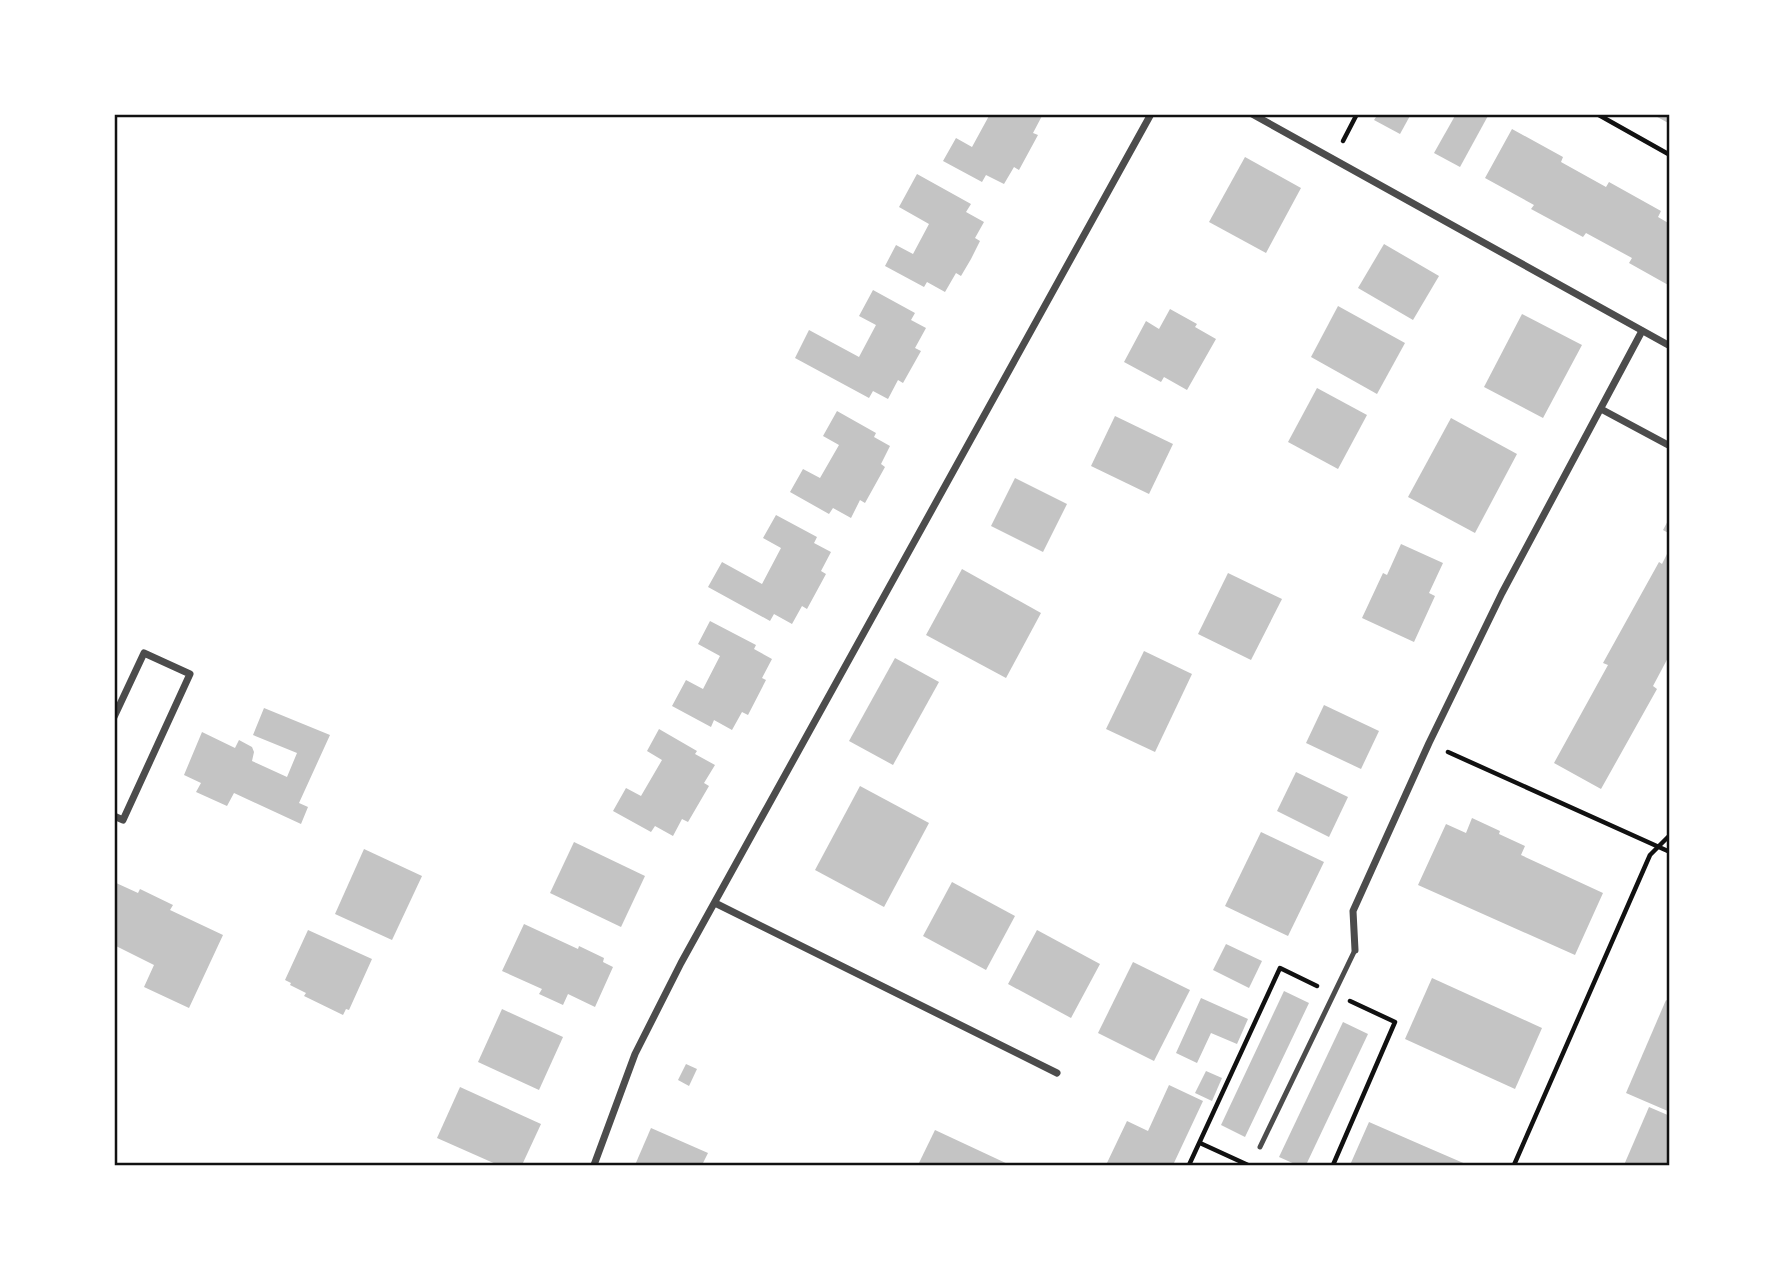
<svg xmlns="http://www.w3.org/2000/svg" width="1784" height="1279" font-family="'Roboto Condensed',sans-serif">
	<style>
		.building { fill: #c4c4c4 }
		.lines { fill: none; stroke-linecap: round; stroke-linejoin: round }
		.path { stroke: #111; stroke-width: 4.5 }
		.service { stroke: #4c4c4c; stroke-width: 5 }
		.minor { stroke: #4c4c4c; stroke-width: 7 }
		.neatline { fill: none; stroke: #111; stroke-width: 2.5 }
	</style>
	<rect width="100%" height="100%" fill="#fff"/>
	<g class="building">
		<path d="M990,114H1043L1033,133L1038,135L1019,170L1014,167L1004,184L986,175L982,182L943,161L956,138L972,147Z"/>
		<path d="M1378,114H1411L1400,134L1374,120Z"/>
		<path d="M1456,114H1489L1460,167L1434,153Z"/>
		<path d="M1652,114H1670V124Z"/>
		<path d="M1512,129L1563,157L1561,162L1606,187L1609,182L1661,211L1658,217L1670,224V286L1629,263L1632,258L1586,233L1583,237L1531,209L1534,205L1485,178Z"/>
		<path d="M1245,157L1301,188L1266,253L1209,222Z"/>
		<path d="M917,174L971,204L966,212L984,222L975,238L980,241L971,259L961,276L956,273L945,292L927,282L924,287L885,266L896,245L913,254L929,224L899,207Z"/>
		<path d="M1384,244L1439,276L1413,320L1358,288Z"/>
		<path d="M873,290L915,313L911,320L926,328L915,348L921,351L903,383L898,380L888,399L873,391L869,398L795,358L809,330L859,357L876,325L859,316Z"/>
		<path d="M1338,306L1405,343L1377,394L1311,357Z"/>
		<path d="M1170,309L1197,324L1195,327L1216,339L1187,390L1164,377L1161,382L1124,362L1146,321L1159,329Z"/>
		<path d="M1522,314L1582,345L1543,418L1484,387Z"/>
		<path d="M1317,388L1367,415L1338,469L1288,442Z"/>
		<path d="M837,411L876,433L874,437L890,446L881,464L885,467L865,503L860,500L851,518L833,508L829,514L790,492L803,469L820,478L839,445L823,436Z"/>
		<path d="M1115,416L1173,444L1149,494L1091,466Z"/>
		<path d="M1451,418L1517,454L1475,533L1408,497Z"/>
		<path d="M1015,478L1067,504L1043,552L991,526Z"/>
		<path d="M776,515L817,537L814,543L831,552L821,571L826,574L807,609L802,606L792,624L774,614L770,621L708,587L722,562L762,584L781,548L763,538Z"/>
		<path d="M1670,517V534L1663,530Z"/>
		<path d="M1401,544L1443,563L1429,593L1435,596L1414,642L1362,618L1383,573L1387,575Z"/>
		<path d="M1670,548V654L1653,686L1657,689L1601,789L1554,763L1608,665L1603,663L1659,562L1662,564Z"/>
		<path d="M962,569L1041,613L1006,678L926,635Z"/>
		<path d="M1228,573L1282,599L1251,660L1198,634Z"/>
		<path d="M710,621L756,645L754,649L772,659L762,678L766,680L748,715L742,712L732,730L714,720L711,727L672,706L686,680L703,689L720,656L698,644Z"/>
		<path d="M1144,651L1192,674L1155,752L1106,729Z"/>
		<path d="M895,658L939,682L893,765L849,741Z"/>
		<path d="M1324,705L1379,731L1361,769L1306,743Z"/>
		<path d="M264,708L330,735L299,803L308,807L301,824L234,793L227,806L196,792L201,783L184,775L202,732L235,748L239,740L252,747L254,752L252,761L287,777L297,753L253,735Z"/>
		<path d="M659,729L697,751L695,754L715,765L704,783L709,786L688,822L682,819L673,836L655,826L651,832L613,811L626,788L641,796L662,760L647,751Z"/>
		<path d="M1296,772L1348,797L1329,837L1277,811Z"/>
		<path d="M860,786L929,823L884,907L815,870Z"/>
		<path d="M1472,818L1500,831L1499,834L1525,846L1521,855L1603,893L1575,955L1418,885L1446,824L1466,833Z"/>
		<path d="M1261,832L1324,862L1288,936L1225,906Z"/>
		<path d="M574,842L645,876L621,927L550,893Z"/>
		<path d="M364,849L422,876L392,940L335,914Z"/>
		<path d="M114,882L138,893L140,889L173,905L170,910L223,935L189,1008L144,987L154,965L114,945Z"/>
		<path d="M952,882L1015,916L986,970L923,936Z"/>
		<path d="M524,924L578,949L579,946L604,958L603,962L613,967L595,1007L568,994L563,1005L539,994L542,989L502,971Z"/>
		<path d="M308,930L372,959L349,1010L346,1009L343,1015L304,996L306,993L290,985L291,983L285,980Z"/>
		<path d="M1037,930L1100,964L1071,1018L1008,984Z"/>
		<path d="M1226,944L1262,961L1249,988L1213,970Z"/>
		<path d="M1133,962L1190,990L1154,1061L1098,1033Z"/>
		<path d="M1432,978L1542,1028L1515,1089L1405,1039Z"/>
		<path d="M1284,991L1309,1003L1245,1137L1221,1125Z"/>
		<path d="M1201,998L1248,1019L1237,1044L1211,1033L1197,1063L1176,1053Z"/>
		<path d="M1666,1000L1670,1002V1112L1626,1093Z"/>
		<path d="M502,1009L563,1037L539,1090L478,1062Z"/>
		<path d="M1343,1022L1368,1034L1306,1165H1297L1279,1157Z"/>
		<path d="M686,1064L697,1069L689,1086L678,1080Z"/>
		<path d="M1206,1071L1222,1078L1212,1101L1195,1093Z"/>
		<path d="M1169,1085L1203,1101L1173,1165H1106L1127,1121L1148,1131Z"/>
		<path d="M460,1087L541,1124L522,1165H498L437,1138Z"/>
		<path d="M1649,1107L1670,1116V1165H1624Z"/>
		<path d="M1369,1122L1424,1146L1468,1165H1350Z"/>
		<path d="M651,1128L708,1153L702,1165H635Z"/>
		<path d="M935,1130L1010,1165H918Z"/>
	</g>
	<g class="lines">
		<g class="path">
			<path d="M1597,114L1670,155"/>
			<path d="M1343,141L1357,114"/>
			<path d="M1448,752L1670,852"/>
			<path d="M1200,1143L1248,1165"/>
			<path d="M1189,1165L1280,968L1317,986"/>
			<path d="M1333,1165L1395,1022L1350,1001"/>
			<path d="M1514,1165L1650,855L1670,835"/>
		</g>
		<path class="service" d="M1260,1147L1355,950"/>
		<g class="minor">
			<path d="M1252,114L1670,346"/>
			<path d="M1601,409L1670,446"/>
			<path d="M114,717L144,653L190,674L123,820L114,816"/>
			<path d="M715,903L1057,1073"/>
			<path d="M1355,950L1353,911L1429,743L1502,593L1642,331"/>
			<path d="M594,1165L635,1054L681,963L1151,114"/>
		</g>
	</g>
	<rect width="1784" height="1279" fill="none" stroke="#ffffff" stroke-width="231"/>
	<rect x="116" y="116" width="1552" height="1048" class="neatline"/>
</svg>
